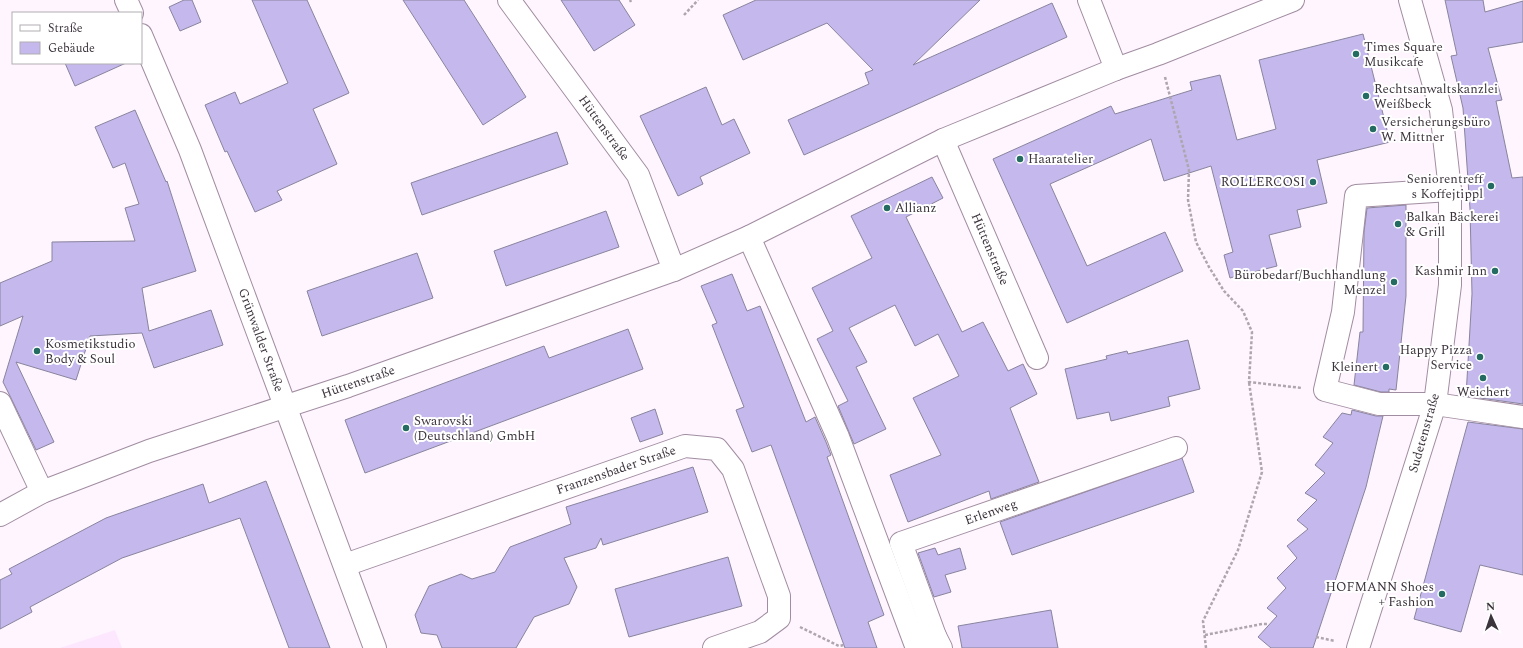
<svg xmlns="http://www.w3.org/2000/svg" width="1523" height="648" font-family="Spectral,serif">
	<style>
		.built { fill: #fde7fe }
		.building { fill: #c4b8ed; stroke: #89849d }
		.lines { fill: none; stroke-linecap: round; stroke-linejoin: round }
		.minor-casing { stroke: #a18da1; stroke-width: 24 }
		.path { stroke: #aea5ae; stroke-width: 2.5; stroke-dasharray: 3 2; stroke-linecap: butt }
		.minor { stroke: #fff; stroke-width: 22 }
		.poi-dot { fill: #246b61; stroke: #fff; stroke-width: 1.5 }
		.labels { text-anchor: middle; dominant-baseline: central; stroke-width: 4; stroke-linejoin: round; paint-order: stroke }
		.poi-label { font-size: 13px; fill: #3c343c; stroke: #fff; text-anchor: start }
		.street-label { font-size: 13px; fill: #3c343c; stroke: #fff }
	</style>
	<rect width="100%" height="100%" fill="#fef5fe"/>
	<path class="built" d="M115,630L122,648H60Z"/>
	<g class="building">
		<path d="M184,0H192L201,22L180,31L169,7Z"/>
		<path d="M252,0H307L349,93L313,109L337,164L277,191L282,200L255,212L227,151L225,152L205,105L235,92L240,104L288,83Z"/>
		<path d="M403,0H464L526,97L483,125Z"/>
		<path d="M561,0H619L635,25L594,51Z"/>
		<path d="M756,0H980L913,65L1052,3L1067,37L804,155L788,120L869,84L865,73L873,70L827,23L743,60L723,15Z"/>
		<path d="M1445,0H1483L1485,12L1523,1V42L1488,48L1502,100L1496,101L1512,178L1523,177V404L1466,396L1472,294L1470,209L1463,108L1451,56L1457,55Z"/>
		<path d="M1363,34L1390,142L1317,160L1327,203L1297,210L1301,227L1269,235L1277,266L1230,278L1224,255L1233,252L1211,166L1164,181L1151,139L1050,184L1087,266L1165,232L1183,271L1067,323L993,159L1111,106L1115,114L1192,90L1190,82L1220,75L1237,140L1276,129L1259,60Z"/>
		<path d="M65,63H126L75,86Z"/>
		<path d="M706,87L722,125L734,119L750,153L700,177L703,184L678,196L640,116Z"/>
		<path d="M135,110L166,182L167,181L196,271L142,288L149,331L211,310L223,345L154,368L142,333L90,336L76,380L16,362L54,442L36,450L11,398L3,382L23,316L0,326V283L52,261V242L135,241L125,208L139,204L125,163L113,168L95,127Z"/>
		<path d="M557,132L568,164L422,215L411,183Z"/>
		<path d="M932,177L943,198L906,217L962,332L983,322L1008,371L1023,364L1037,394L1010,408L1039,482L991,499L989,491L908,522L890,475L941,455L913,398L959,376L938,334L915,346L895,305L849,328L867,362L856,367L886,429L854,444L838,406L848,401L817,339L833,331L812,288L872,258L851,216Z"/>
		<path d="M1406,205V296L1396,390L1389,389V392H1381L1354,385L1360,332H1363L1364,232L1367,208Z"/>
		<path d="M606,211L619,247L506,286L494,251Z"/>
		<path d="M417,253L433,298L322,336L307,291Z"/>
		<path d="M732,274L747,311L760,306L806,422L815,417L826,442L831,455L827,457L884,615L868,622L877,648H845L771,445L752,452L736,410L744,407L712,325L717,323L701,286Z"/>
		<path d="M628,329L643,369L365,473L345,420L544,346L549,358Z"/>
		<path d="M1188,340L1200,389L1168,397L1170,406L1111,421L1109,412L1077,419L1065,369L1107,359L1106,356L1127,351L1128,354Z"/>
		<path d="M655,409L663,434L640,442L631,418Z"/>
		<path d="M1352,410L1376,416H1383L1366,487L1313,648H1271L1258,637L1277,616L1267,608L1286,588L1277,578L1297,558L1287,546L1308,529L1297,520L1317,500L1305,493L1325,473L1315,465L1333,443L1323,437L1342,413L1351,415Z"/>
		<path d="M1468,422L1523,429V575L1480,565L1461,632L1414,619Z"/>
		<path d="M1182,458L1194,492L1012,555L1000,522Z"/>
		<path d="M693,467L708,512L603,545L601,538L596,548L564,558L577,587L569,604L534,617L516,648H442L437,635L421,633L415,615L429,586L461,574L472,579L495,572L510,547L571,524L566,507Z"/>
		<path d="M266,481L330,648H289L240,518L122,558L30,607L32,612L0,629V580L12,574L9,569L106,518L203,484L209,503Z"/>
		<path d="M935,548L938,555L960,548L966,569L945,575L951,592L934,597L918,553Z"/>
		<path d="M728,557L742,606L629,637L615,589Z"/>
		<path d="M1051,610L1058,648H962L958,626Z"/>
	</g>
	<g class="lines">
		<defs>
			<g id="minor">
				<path d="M126,0L132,13"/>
				<path d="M509,0L638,175L674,270"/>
				<path d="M1089,0L1116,69"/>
				<path d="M141,35L190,150L375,648"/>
				<path d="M943,140L1037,358"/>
				<path d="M1450,190L1356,196L1343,312L1325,390L1379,404H1435L1523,417"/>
				<path d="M749,237L838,437L915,643L935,636L941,648"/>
				<path d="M0,403L42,492"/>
				<path d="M0,515L42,492L149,451L348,386L674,270L749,237L943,140L1116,69L1158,54L1293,0"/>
				<path d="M345,565L685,446L717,449L733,469L779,596V618L760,632L714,648"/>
				<path d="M935,636L901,543L1176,448"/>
				<path d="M1358,648L1435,404L1450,285V190L1441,110L1410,0"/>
			</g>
		</defs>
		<use href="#minor" class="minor-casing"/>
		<g class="path">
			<path d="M630,0L631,2"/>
			<path d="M684,15L698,0"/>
			<path d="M1165,77L1189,170L1188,200L1196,242L1209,267L1224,291L1243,311L1252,332L1249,382L1302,388"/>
			<path d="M800,627L839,646L844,645"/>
			<path d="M1205,635L1262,624H1269"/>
			<path d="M1316,637L1335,641"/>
			<path d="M1206,648L1203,621L1238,550L1262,472L1249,382"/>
		</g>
		<use href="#minor" class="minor"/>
	</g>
	<g class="poi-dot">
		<circle cx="1356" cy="54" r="4"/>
		<circle cx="1366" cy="96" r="4"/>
		<circle cx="1373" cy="129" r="4"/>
		<circle cx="1020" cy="159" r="4"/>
		<circle cx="1313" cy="182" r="4"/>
		<circle cx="1491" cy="186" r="4"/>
		<circle cx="887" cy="208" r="4"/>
		<circle cx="1398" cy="224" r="4"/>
		<circle cx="1495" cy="271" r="4"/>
		<circle cx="1394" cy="282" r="4"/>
		<circle cx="37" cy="351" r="4"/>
		<circle cx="1480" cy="357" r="4"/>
		<circle cx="1386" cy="367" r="4"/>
		<circle cx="1483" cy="378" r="4"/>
		<circle cx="406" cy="428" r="4"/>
		<circle cx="1442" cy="594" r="4"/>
	</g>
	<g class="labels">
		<g class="poi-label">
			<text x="1364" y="47">Times Square<tspan x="1364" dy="15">Musikcafe</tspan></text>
			<text x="1374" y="89">Rechtsanwaltskanzlei<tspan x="1374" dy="15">Weißbeck</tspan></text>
			<text x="1381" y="122">Versicherungsbüro<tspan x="1381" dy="15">W. Mittner</tspan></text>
			<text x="1028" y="159">Haaratelier</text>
			<text x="1483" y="179" text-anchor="end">Seniorentreff<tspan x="1483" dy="15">s Koffejtippl</tspan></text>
			<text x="1305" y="182" text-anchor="end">ROLLERCOSI</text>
			<text x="895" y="208">Allianz</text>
			<text x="1406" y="217">Balkan Bäckerei<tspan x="1406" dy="15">&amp; Grill</tspan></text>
			<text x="1487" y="271" text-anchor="end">Kashmir Inn</text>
			<text x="1386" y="275" text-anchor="end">Bürobedarf/Buchhandlung<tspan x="1386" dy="15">Menzel</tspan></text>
			<text x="45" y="344">Kosmetikstudio<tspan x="45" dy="15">Body &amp; Soul</tspan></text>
			<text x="1472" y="350" text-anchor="end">Happy Pizza<tspan x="1472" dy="15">Service</tspan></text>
			<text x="1378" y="367" text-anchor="end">Kleinert</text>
			<text x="1483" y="392" text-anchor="middle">Weichert</text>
			<text x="414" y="421">Swarovski<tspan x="414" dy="15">(Deutschland) GmbH</tspan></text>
			<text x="1434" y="587" text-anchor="end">HOFMANN Shoes<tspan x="1434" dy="15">+ Fashion</tspan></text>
		</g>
		<g class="street-label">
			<text transform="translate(604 128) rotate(54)">Hüttenstraße</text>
			<text transform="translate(990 249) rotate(67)">Hüttenstraße</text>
			<text transform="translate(261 340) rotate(70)">Grünwalder Straße</text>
			<text transform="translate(358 382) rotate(-19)">Hüttenstraße</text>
			<text transform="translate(1424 433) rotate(-74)">Sudetenstraße</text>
			<text transform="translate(616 470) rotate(-19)">Franzensbader Straße</text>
			<text transform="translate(991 512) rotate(-19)">Erlenweg</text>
		</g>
	</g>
	<rect x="12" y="12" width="130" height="52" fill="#ffffff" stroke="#b1aeb1"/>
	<rect x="20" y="25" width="20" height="6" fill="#ffffff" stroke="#b1aeb1"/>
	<text x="48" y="32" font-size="12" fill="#3c343c">Straße</text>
	<rect x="20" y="42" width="20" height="12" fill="#c4b8ed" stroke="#b1aeb1"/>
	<text x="48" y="52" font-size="12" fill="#3c343c">Gebäude</text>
	<g transform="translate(1491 616) rotate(357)" stroke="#ffffff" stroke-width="3" paint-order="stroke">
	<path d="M0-3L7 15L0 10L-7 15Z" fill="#3c343c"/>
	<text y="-6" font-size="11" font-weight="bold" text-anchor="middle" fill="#3c343c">N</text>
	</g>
</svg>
